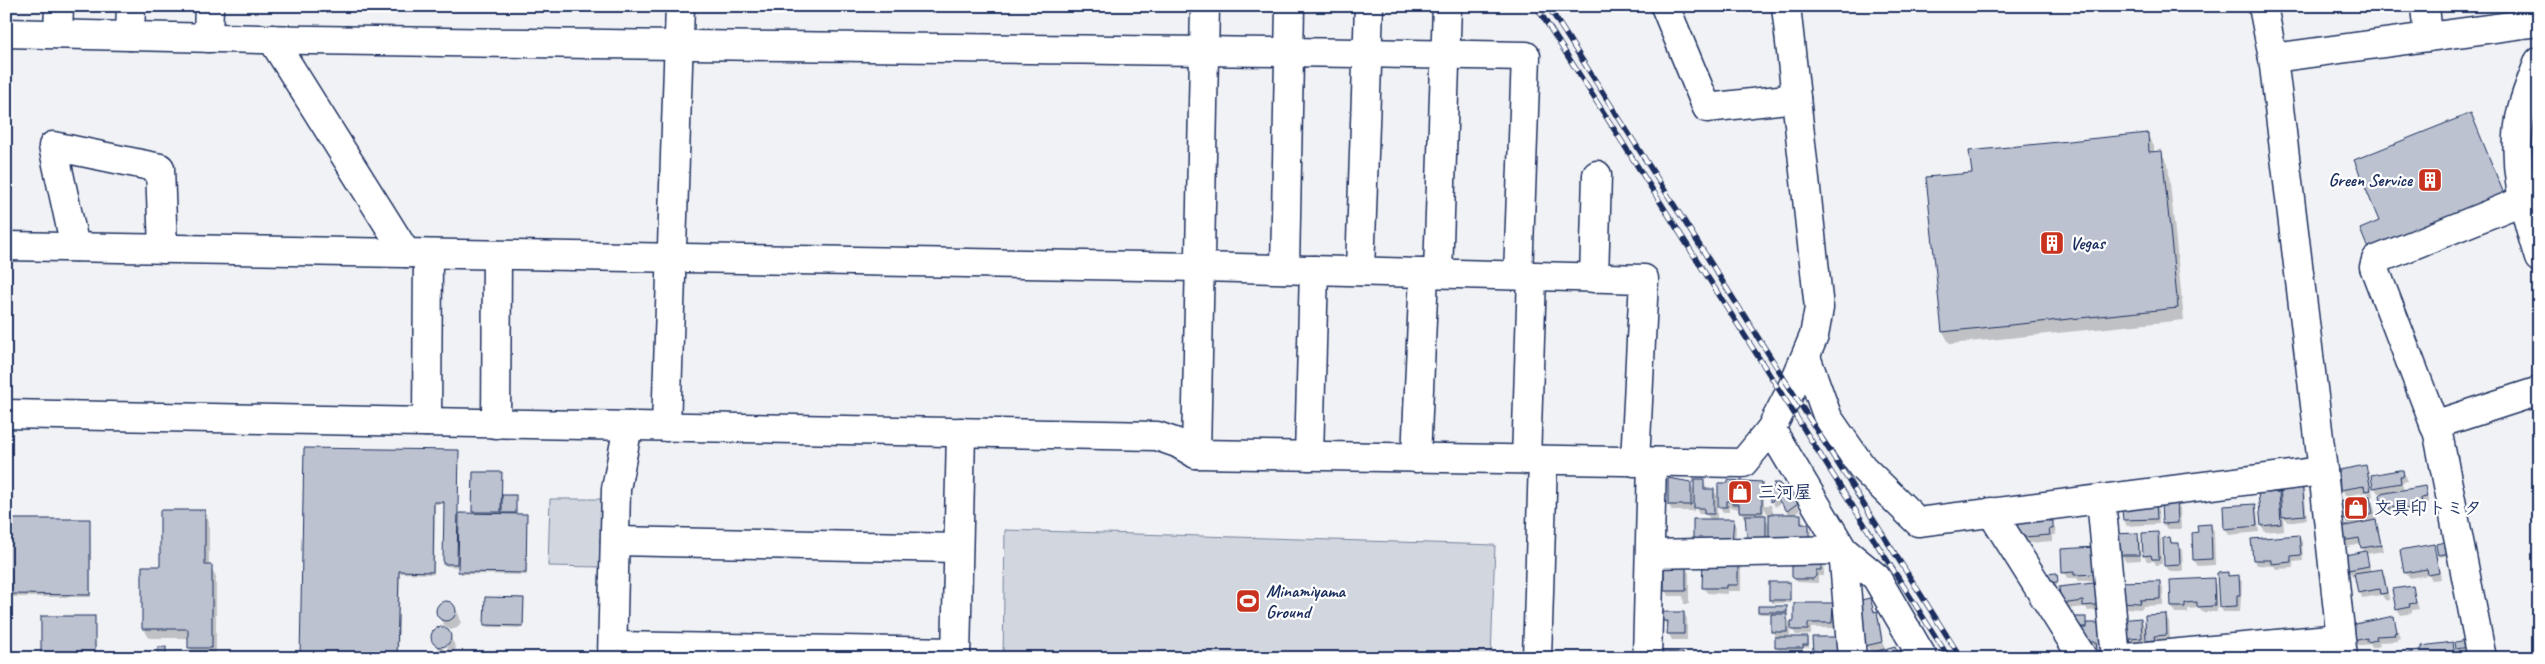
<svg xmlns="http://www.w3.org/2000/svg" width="2545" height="664" font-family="Caveat,'Klee One',sans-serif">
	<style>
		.green { fill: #d2d6df; stroke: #76829e }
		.shadow { fill: #0003; fill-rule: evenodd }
		.building { fill: #bcc2d0; stroke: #1b2f5e }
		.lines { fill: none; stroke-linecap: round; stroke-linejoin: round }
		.minor-casing { stroke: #1b2f5e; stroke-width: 31 }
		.minor { stroke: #fff; stroke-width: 28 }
		.rail-casing { stroke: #1b2f5e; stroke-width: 5.5 }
		.rail { stroke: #fff; stroke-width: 4; stroke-dasharray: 11; stroke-linecap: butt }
		.labels { text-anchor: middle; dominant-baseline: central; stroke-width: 4.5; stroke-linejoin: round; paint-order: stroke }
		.poi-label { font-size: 18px; font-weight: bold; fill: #1b2f5e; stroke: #fff; text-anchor: start }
	</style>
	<rect width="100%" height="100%" fill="#f1f2f5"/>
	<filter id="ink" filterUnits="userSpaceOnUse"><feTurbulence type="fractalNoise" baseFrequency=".02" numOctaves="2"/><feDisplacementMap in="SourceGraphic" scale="10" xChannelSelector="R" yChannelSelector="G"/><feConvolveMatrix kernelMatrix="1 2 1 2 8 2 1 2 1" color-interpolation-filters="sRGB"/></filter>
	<g filter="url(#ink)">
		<g class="green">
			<path d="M550,499H604L602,567L548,566Z"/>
			<path d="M1005,530L1495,545L1491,658H1003Z"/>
		</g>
		<g class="shadow">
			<path d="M2470,114L2512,211L2380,222Z"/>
			<path d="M2147,135L2154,146V153L2161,152L2168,164L2184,320L1950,344L1943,332L1973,174Z"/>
			<path d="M458,452V514L475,515L474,512L501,474L502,496H515L516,515H526L527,518V575L461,574L460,567L446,566L445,504H435L434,574L400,573L398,658H301Z"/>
			<path d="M2365,466L2369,472L2373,496L2370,497L2367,492L2345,496L2339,478Z"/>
			<path d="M2403,472L2407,481L2402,482L2404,491L2424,487L2429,503L2424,504L2425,512L2405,515L2403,512L2387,515L2381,493H2378L2374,487Z"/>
			<path d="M1703,480L1707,490H1713L1717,496V521H1733L1736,527L1735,547L1706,514H1699L1694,505V511H1672L1669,505L1690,483L1695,491Z"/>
			<path d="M1761,483L1764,489V505H1771L1774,515H1790L1781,503L1775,507L1768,493L1797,504L1800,510L1793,515H1801L1804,526H1809L1812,532V547L1774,544L1769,536V544L1744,518L1740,509L1729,507V512H1723L1719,506V484ZM1764,508L1769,516L1770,525L1764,516Z"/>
			<path d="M2301,483L2304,489L2307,520L2287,522L2283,515L2284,530L2265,532L2262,526L2278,494L2283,501Z"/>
			<path d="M2369,497L2373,503L2383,551L2366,554L2371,572L2382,570L2385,576L2389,599L2385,600L2382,595L2362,598L2356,575L2352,576L2349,570L2346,556L2365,553L2361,544L2347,547L2343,541L2348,527L2344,519Z"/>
			<path d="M2177,502L2180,508L2181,529H2167L2163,523Z"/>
			<path d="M2155,503L2158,509L2159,524L2127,526L2124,520L2123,511Z"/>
			<path d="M2254,505L2257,511L2259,532L2229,535L2226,529Z"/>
			<path d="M204,511L209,521V566L216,576V657H195L190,648V638H149L144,629V567H161Z"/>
			<path d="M2047,519L2055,528L2056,535H2052V541L2029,543L2026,540H2021L2016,520Z"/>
			<path d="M6,520H90L91,597H6Z"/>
			<path d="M2210,525L2214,531L2215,565L2198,566L2194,560L2193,534H2199Z"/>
			<path d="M2157,533L2161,539L2162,564L2156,565L2154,561H2147L2144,555Z"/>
			<path d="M2137,534L2140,540L2141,560L2125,561L2121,552H2118L2114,535Z"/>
			<path d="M2299,536L2302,542L2303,561L2293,562L2294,568L2276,569L2274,566L2257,565L2254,559Z"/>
			<path d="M2170,538L2173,544H2178L2182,550L2183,571H2169L2165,565Z"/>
			<path d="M2433,545L2436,551L2441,579L2432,580L2429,575L2409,578L2405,572Z"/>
			<path d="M2437,545L2452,555L2440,557Z"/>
			<path d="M2095,548L2099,580L2079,581L2077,578H2067L2064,572Z"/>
			<path d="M1820,560L1824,566V576H1818V583L1797,582L1793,576Z"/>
			<path d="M1738,561L1741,567V591H1728V594L1707,593L1704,587Z"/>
			<path d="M1685,567L1689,573V604H1684L1683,596H1669L1666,590Z"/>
			<path d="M2227,573L2229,577L2238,576L2242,582L2240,612H2223L2220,606Z"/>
			<path d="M2056,574L2058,584L2048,585Z"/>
			<path d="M2213,580L2216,585L2217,612H2202L2200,608L2188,609V613H2175L2172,607L2171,581Z"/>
			<path d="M2159,582L2163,588V605L2143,606L2142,609L2125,608L2116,584Z"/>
			<path d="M1770,583H1789L1791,603H1772Z"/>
			<path d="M2102,584L2107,609L2088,611L2086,607L2066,609L2062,603Z"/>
			<path d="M2412,587L2419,609L2412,610V613L2401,615L2397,609Z"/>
			<path d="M524,599V628L487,627L485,624Z"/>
			<path d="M1869,599L1879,619L1885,650L1902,651L1905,658H1866L1871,654L1867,646L1858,602Z"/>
			<path d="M447,602L453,605L459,615L461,622L457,628L450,630L444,625L438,615L437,608L441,604Z"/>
			<path d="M1832,605L1835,611V628H1811V635H1796L1790,626V638H1808L1809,641V647L1803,648V650H1778L1776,638L1773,631V614H1760L1759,611L1786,607L1788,614H1785L1790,623H1795Z"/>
			<path d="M1684,613L1687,619V640H1672L1669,634V626L1663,620Z"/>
			<path d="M2165,615L2169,621L2170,641L2151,646L2145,636V644H2123L2141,620L2147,630Z"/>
			<path d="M94,617L96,658H42Z"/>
			<path d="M2085,618L2087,624H2102L2111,656H2101L2098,648H2089L2074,629Z"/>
			<path d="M2393,618L2400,638L2397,639V641L2379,642L2380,646L2372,648L2370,644L2358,646L2354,640Z"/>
			<path d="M442,628L448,632L456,648L454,652L447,655L441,652L437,646L447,650L448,647L437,643V645L433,637L436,630Z"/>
			<path d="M1814,638L1842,658H1792V655H1816L1814,650Z"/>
			<path d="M2467,641L2469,649L2458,651L2457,648Z"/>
			<path d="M2452,643L2457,658H2408L2410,653Z"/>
			<path d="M2284,650L2312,654V658H2285Z"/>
		</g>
		<g class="building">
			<path d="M2471,113L2506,199L2370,254L2360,229L2379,221L2354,160Z"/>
			<path d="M2148,133L2149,152L2162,151L2178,308L1942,332L1926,177L1972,173L1969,151Z"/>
			<path d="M304,448L459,450L457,564H443L444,502H434L433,572L399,571L397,658H300Z"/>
			<path d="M2366,465L2371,490L2365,491L2364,486L2340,490L2339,470Z"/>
			<path d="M2399,470H2403L2404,476H2400L2401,483L2373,488L2371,475Z"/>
			<path d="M473,472H502L501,512H472Z"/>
			<path d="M1668,478L1691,482V505H1668Z"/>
			<path d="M1694,479H1704V489H1714V514H1704V508H1694Z"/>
			<path d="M1728,480L1762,482V512H1739V504H1732V501H1727V507H1718V483H1728Z"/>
			<path d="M2302,482L2305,515L2282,517L2280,484Z"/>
			<path d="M1773,483H1779L1798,503L1787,511L1776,497L1771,502L1767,493L1775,485Z"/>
			<path d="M2425,486L2427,497L2421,498L2422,506L2400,510L2399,506L2382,510L2380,494Z"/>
			<path d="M2267,491V493L2279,492L2281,524L2261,526L2258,492Z"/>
			<rect x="502" y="495" width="14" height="18"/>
			<path d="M2370,496L2373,514L2343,520L2339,501Z"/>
			<path d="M2156,501L2157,519L2123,520L2122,510Z"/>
			<path d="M2177,501L2178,523L2162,524L2161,502Z"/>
			<path d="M2255,504L2257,526L2224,529L2223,506Z"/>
			<path d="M160,510H205V565H212V648H188V629H142V566H160Z"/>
			<path d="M459,513L527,514L526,573L458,572Z"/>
			<path d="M1769,514H1801V524H1809V541L1769,539Z"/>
			<path d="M1745,515H1766V539H1747Z"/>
			<path d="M2048,517V521H2053V529H2049L2050,535L2024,537L2022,534L2016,535L2015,519Z"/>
			<path d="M6,519H90V595L6,594Z"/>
			<path d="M1693,519H1734L1732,542H1693Z"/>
			<path d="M2376,520L2381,545L2361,548L2359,538L2342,541L2340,527Z"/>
			<path d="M2211,524L2212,559L2193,560L2192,533L2198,532L2197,525Z"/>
			<path d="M2158,532L2159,559H2152L2151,555L2143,556L2142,533Z"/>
			<path d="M2138,533L2139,555H2120V546L2114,547L2113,534Z"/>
			<path d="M2299,535L2301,555L2291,556V562L2271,564V560H2253L2251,539Z"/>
			<path d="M2170,537L2171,543H2179L2180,565L2164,566L2163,538Z"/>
			<path d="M2449,541L2451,553L2438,555L2436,544Z"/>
			<path d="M2434,544L2439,573L2428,575L2427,569L2404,573L2400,550Z"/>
			<path d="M2095,547L2097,574L2074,575V572L2062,573L2061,549Z"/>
			<path d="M2366,551L2369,566L2348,570L2345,555Z"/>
			<path d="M1792,559H1821V570H1816V576L1813,579H1795L1792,577Z"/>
			<path d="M1738,560V585H1726V588H1702L1703,561Z"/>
			<path d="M1664,565L1686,566V591H1664Z"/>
			<path d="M2382,569L2387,593L2380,594L2379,589L2358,593L2354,573Z"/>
			<path d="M2228,572V576L2239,575L2240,595H2237V606L2219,607L2217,573Z"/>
			<path d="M2057,573L2058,582L2046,583L2045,574Z"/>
			<path d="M2214,578L2215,606L2197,607V602L2185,603V607H2171L2170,580Z"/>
			<path d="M2160,581V599L2140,600L2141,603H2138L2120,602L2115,582Z"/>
			<rect x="1769" y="582" width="21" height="18"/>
			<path d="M2102,582L2105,604L2083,606V601L2061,604L2059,587Z"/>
			<path d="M2413,586L2416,603L2409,604L2410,607L2396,610L2392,589Z"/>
			<path d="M485,597L524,598L523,626L484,625Z"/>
			<path d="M1870,598L1874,612L1877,611L1882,642L1865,646L1857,601Z"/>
			<circle cx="446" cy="611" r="10"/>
			<path d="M1794,603H1833L1832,623H1808V630H1791V621H1794Z"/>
			<rect x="1758" y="606" width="29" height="6"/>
			<path d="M1662,612H1684V634H1667L1668,621H1662Z"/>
			<rect x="1771" y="614" width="16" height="18"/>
			<path d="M2166,614L2167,635L2154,636L2155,640L2146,641L2145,615Z"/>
			<rect x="41" y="616" width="54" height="42"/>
			<path d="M2394,616L2397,632L2394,633L2395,635L2376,636L2377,640L2367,642V638L2353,641L2350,625Z"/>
			<rect x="2071" y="617" width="15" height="10"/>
			<path d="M2141,618L2142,638L2130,639L2131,644H2121L2120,620Z"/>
			<path d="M2087,623H2103L2109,651H2097L2096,642H2084L2077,628H2087Z"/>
			<circle cx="441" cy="637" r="10"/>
			<path d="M1775,637H1808V645H1803V648H1775Z"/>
			<path d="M1812,637H1839V658H1818V651H1813Z"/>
			<path d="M2468,640L2469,647L2456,649L2455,642Z"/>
			<path d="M2453,642L2455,658H2406V654L2422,649V646Z"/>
			<path d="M1895,646L1897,651L1902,650L1904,658H1864V655Z"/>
			<rect x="158" y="647" width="8" height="11"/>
			<path d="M438,651H444L449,658H433Z"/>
			<path d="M1657,652L1683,653V658H1656Z"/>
			<rect x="1791" y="654" width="24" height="4"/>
		</g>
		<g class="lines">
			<defs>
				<g id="minor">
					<path d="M1665,6L1707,108L1796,98"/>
					<path d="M2263,6L2273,58L2323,471L2343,658"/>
					<path d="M2425,6L2428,37"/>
					<path d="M6,33C513,47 1020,46 1526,56L1518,275"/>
					<path d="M58,34L59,6"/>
					<path d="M130,36L131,6"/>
					<path d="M208,38L209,6"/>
					<path d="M272,39L406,253"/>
					<path d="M2273,58L2539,22"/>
					<path d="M2539,61C2533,77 2526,93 2522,109C2510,160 2524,210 2539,258"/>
					<path d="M6,246L1200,267L1644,279L1635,462"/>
					<path d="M75,247L53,146L160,168L163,249"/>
					<path d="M1285,269L1290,6"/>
					<path d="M1360,271L1369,6"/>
					<path d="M1438,273L1447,6"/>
					<path d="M1594,278L1597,175"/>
					<path d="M1806,357L1828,418L1862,467L1918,522L2323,471"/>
					<path d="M6,414L1157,436L1177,443L1196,454L1743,463L1771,429L1791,390L1814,336L1819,308L1786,6"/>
					<path d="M427,422L428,254"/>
					<path d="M496,424L497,255"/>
					<path d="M2434,425L2539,391"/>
					<path d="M666,427L680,6"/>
					<path d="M1771,429L1843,550L1876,577L1923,658"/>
					<path d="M1196,454L1205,6"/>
					<path d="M1309,456L1314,270"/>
					<path d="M1416,458L1424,273"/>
					<path d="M1526,460L1532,276"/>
					<path d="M2101,499L2116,658"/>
					<path d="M1991,512L2083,658"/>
					<path d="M615,541L958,548"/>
					<path d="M1843,550L1852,658"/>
					<path d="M1651,554L1843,550"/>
					<path d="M613,646L956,652"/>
					<path d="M612,658L616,489L628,426"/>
					<path d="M956,658L961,432"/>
					<path d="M1537,658L1543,460"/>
					<path d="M1647,658L1652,462"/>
					<path d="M2126,658L2340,638"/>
					<path d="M2482,658L2438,434L2374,267L2376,260L2522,201"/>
				</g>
			</defs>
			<use href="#minor" class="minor-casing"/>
			<use href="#minor" class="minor"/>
			<defs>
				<g id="rail">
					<path d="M1536,6L1949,658"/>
					<path d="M1548,6L1961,658"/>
				</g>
			</defs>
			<use href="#rail" class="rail-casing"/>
			<use href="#rail" class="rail"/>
		</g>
	</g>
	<defs>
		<symbol id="building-square" viewBox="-11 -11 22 22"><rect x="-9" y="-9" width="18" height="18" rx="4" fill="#c8321e" stroke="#fff"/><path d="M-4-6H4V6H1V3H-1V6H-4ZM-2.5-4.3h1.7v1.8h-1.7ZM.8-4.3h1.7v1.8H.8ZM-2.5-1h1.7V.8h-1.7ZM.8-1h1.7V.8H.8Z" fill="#fff"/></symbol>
		<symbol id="shop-square" viewBox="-11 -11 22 22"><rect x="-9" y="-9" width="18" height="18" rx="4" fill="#c8321e" stroke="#fff"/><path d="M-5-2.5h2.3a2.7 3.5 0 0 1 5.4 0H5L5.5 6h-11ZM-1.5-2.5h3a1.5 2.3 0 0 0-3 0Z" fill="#fff"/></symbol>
		<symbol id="stadium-square" viewBox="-11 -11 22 22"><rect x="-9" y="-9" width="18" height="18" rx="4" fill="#c8321e" stroke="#fff"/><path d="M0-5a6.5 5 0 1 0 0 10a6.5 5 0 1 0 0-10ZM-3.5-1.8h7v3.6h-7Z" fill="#fff"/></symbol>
	</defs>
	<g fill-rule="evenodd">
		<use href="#building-square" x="2416" y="166" width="28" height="28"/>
		<use href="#building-square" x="2038" y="229" width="28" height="28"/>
		<use href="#shop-square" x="1726" y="478" width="28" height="28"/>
		<use href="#shop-square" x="2342" y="494" width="28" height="28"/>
		<use href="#stadium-square" x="1234" y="587" width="28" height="28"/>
	</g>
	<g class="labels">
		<g class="poi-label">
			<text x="2412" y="180" text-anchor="end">Green Service</text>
			<text x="2070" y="243">Vegas</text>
			<text x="1758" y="492">三河屋</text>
			<text x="2374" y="508">文具印トミタ</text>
			<text x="1266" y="591">Minamiyama<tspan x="1266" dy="21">Ground</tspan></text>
		</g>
	</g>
	<rect width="2545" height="664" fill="none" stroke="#fff" stroke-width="25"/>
	<rect x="12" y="12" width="2520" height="639" fill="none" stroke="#1b2f5e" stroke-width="2" filter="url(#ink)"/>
</svg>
